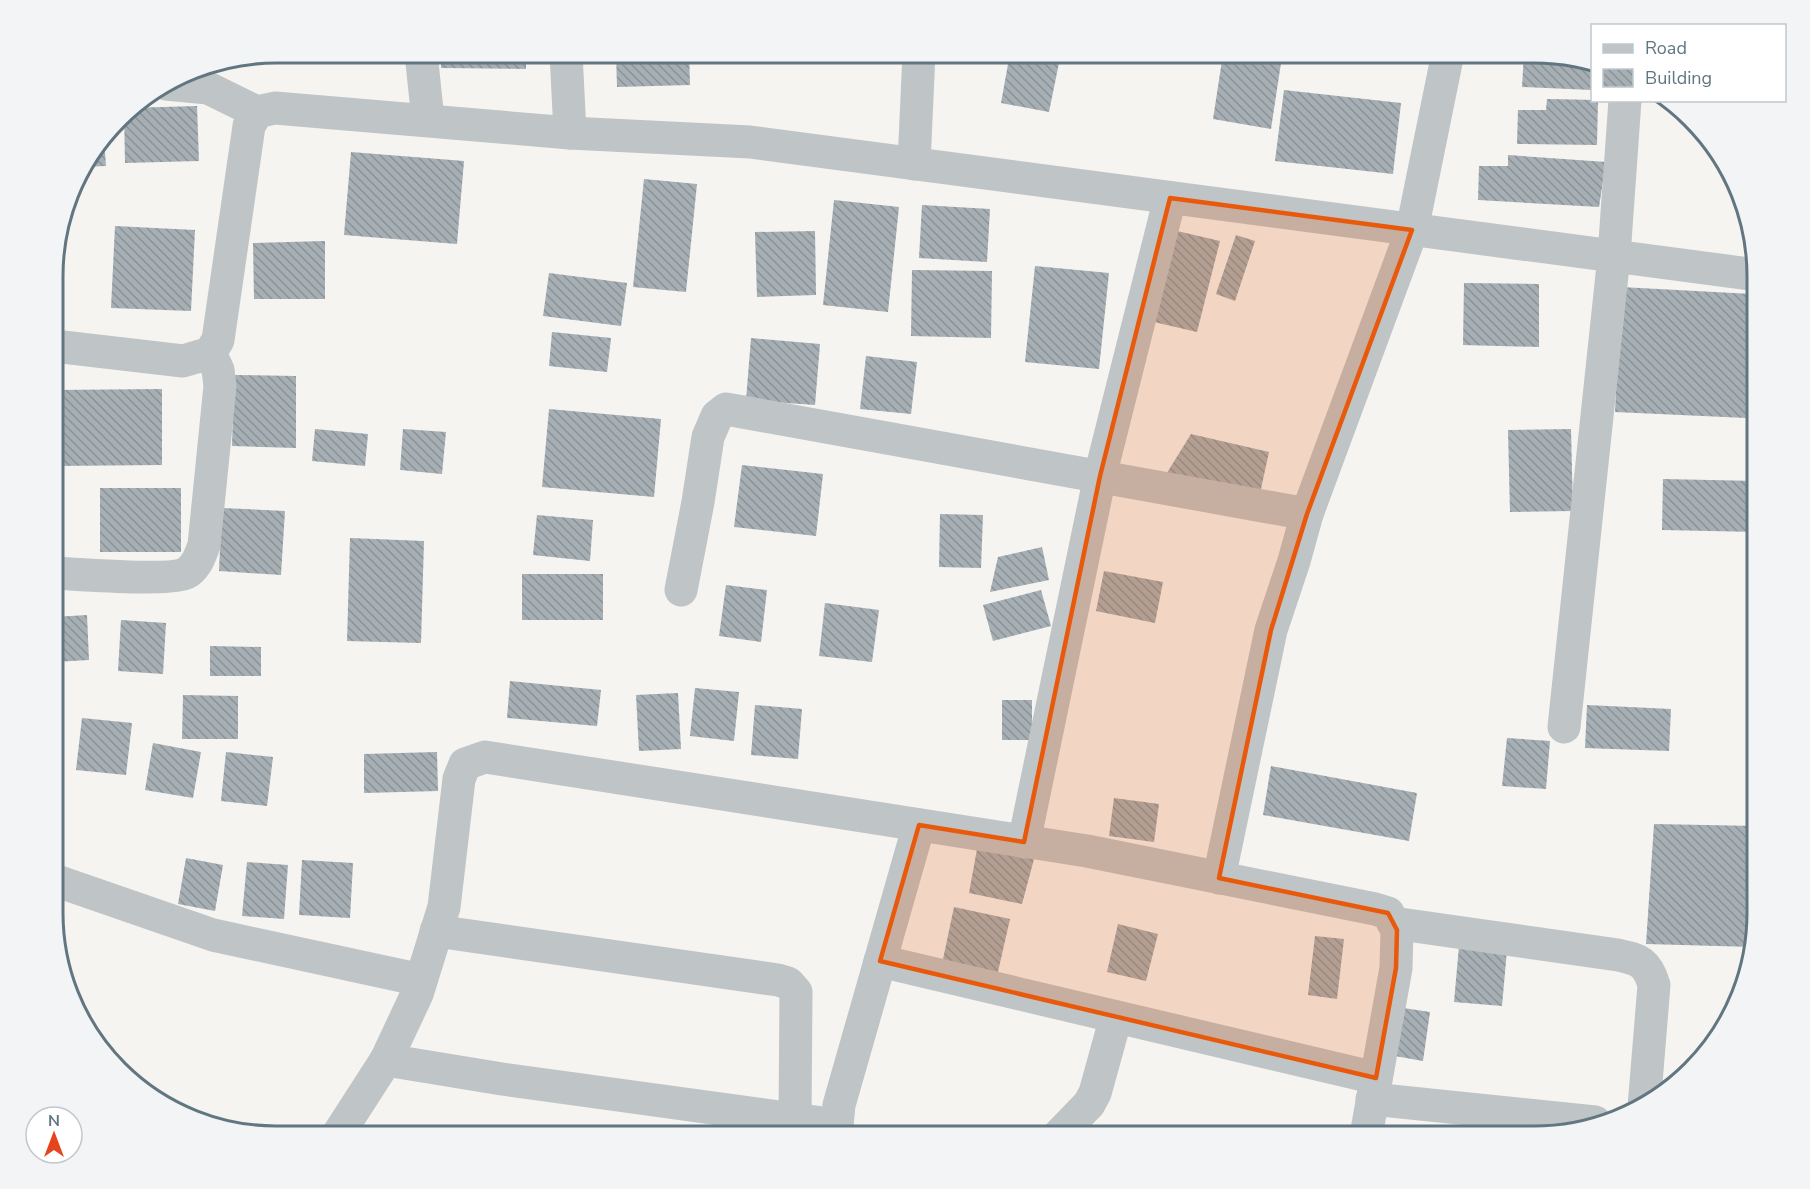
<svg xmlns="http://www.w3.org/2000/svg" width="1810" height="1189" font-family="'Nunito Sans',sans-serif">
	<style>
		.building { fill: url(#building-back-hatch) }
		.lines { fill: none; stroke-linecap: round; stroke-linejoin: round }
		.minor { stroke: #bfc4c6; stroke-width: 33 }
		.tertiary { stroke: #bfc4c6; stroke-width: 33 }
		.marked { fill: #e8590c; fill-opacity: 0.2; stroke: #e8590c; stroke-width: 4.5; stroke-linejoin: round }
		.rim { fill: none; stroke: #627682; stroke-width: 3 }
	</style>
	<defs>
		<pattern id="building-back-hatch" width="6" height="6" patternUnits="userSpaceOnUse" patternTransform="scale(1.5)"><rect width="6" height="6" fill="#a6afb4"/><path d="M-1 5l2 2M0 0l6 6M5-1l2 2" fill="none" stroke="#8b9398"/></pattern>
	</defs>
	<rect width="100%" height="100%" fill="#f5f4f0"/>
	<g class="building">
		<path d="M441,53H526V69L441,68Z"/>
		<path d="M616,53H689L690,85L617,87Z"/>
		<path d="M1010,53H1061L1049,112L1001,103Z"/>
		<path d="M1524,53H1535L1592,62V90L1522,87Z"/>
		<path d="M1223,54L1281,63L1271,129L1213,119Z"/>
		<path d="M1284,90L1401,103L1393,174L1275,161Z"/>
		<path d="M1547,99L1598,100L1597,145L1517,144L1518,110H1546Z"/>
		<path d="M197,106L199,161L125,163L124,113L128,108Z"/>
		<path d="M104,139L106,166L83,167Z"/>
		<path d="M351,152L464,161L457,244L344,235Z"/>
		<path d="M1508,155L1606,162L1599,207L1478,200L1479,166H1508Z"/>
		<path d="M644,179L697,184L686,292L633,287Z"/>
		<path d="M834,200L899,207L888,312L823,305Z"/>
		<path d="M922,205L990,209L987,262L919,258Z"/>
		<path d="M115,226L195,230L191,311L111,308Z"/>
		<path d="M815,231L816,295L757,297L755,232Z"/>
		<path d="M1177,231L1220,241L1197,332L1154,322Z"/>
		<path d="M1236,235L1255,241L1235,301L1216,294Z"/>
		<path d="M325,241V299H254L253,243Z"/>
		<path d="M1035,266L1109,273L1099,369L1025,362Z"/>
		<path d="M912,270L992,271L991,338L911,336Z"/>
		<path d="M549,273L627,283L621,326L543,316Z"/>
		<path d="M1464,283L1539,284V347L1463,345Z"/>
		<path d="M1621,287L1752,294L1746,418L1615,412Z"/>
		<path d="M552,332L611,338L607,372L549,366Z"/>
		<path d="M751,338L820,344L815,405L746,400Z"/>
		<path d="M866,356L917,362L911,414L860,409Z"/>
		<path d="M234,375L296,376V448L232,446Z"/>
		<path d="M162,389V465L54,466V390Z"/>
		<path d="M549,409L661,419L654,497L542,487Z"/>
		<path d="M315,429L368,434L365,466L312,461Z"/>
		<path d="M403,429L446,432L442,474L400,470Z"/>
		<path d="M1571,429L1573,511L1510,512L1508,430Z"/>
		<path d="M1191,434L1269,452L1259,498L1165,476Z"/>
		<path d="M742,465L823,474L816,536L734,527Z"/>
		<path d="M1663,479L1757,481V532L1662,530Z"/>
		<rect x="100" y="488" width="81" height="64"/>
		<path d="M222,508L285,511L281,575L219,571Z"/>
		<path d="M940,514L983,515L981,568L939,567Z"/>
		<path d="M537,515L593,520L590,561L533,555Z"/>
		<path d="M350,538L424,541L421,643L347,641Z"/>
		<path d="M1042,547L1049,580L990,592L998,557Z"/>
		<path d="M1104,571L1163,582L1155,623L1096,611Z"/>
		<rect x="522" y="574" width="81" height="46"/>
		<path d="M726,585L767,590L761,642L719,636Z"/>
		<path d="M1041,590L1051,626L993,641L983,605Z"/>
		<path d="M825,603L879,610L872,662L819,656Z"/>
		<path d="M87,615L89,660L54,662V617Z"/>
		<path d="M121,620L166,623L163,674L118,671Z"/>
		<path d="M210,646L261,647V676H210Z"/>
		<path d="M510,681L601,690L597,726L507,718Z"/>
		<path d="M54,683L62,685L55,716H54Z"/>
		<path d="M695,688L739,692L734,741L690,736Z"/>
		<path d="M678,693L681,749L639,751L636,695Z"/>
		<path d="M183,695L238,696V739H182Z"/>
		<rect x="1002" y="700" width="30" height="40"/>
		<path d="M755,705L802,709L798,759L751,755Z"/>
		<path d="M1587,705L1671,709L1669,751L1585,748Z"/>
		<path d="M82,718L132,723L126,775L76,770Z"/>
		<path d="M1507,738L1550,741L1546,789L1502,786Z"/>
		<path d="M153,743L201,752L193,798L145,790Z"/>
		<path d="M226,752L273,757L267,806L221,801Z"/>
		<path d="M437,752L438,791L364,793V754Z"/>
		<path d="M1271,766L1417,793L1409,841L1263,815Z"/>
		<path d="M1114,798L1159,804L1154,842L1109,836Z"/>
		<path d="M1654,824L1757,826V928L1753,947L1646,944Z"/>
		<path d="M977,849L1034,859L1022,904L969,893Z"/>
		<path d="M186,858L223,865L215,911L178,904Z"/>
		<path d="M302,860L353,863L350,918L299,915Z"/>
		<path d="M247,862L288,865L284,919L242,916Z"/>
		<path d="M954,907L1010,919L997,976L942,964Z"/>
		<path d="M1118,924L1158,934L1146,981L1107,972Z"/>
		<path d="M1315,936L1344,939L1337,999L1308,995Z"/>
		<path d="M1459,946L1507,950L1502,1006L1454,1002Z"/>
		<path d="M1397,1007L1430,1012L1423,1061L1389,1055Z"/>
	</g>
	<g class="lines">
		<g class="minor">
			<path d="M421,53L428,120"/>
			<path d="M566,53L570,133"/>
			<path d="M166,84L208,88L257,112"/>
			<path d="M914,164L919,53"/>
			<path d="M54,573C77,574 174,582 188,572C197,565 200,556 204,545L220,386L218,370L210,353"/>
			<path d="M681,590L698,502L708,437L717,416L726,409L1307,514"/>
			<path d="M1564,727L1614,256L1625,100"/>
			<path d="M1024,842L1100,476L1170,198"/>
			<path d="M1219,878L1271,630L1294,561L1307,514L1412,230L1448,53"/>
			<path d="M54,880L213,935L421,980"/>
			<path d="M1393,923L1618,955C1640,960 1647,962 1654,985L1644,1107"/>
			<path d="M436,931L778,980L788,983L796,992L795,1119"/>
			<path d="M880,961L1376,1078"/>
			<path d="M386,1060L502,1079L837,1125"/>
			<path d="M1372,1099L1595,1122"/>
			<path d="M337,1136L386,1060L417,994L444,907L459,779L465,764L485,757L1087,851L1375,909L1388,913L1397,930L1396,968L1366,1136"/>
			<path d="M839,1136L837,1125L839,1105L919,825"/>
			<path d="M1058,1136L1089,1104L1095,1093L1116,1017"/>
		</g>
		<path class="tertiary" d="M54,346L183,361L210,353L218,340L249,126L257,112L275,108L570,133L750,142L1757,275"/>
	</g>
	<path class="marked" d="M1170,198L1412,230L1307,514L1271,630L1219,878L1388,913L1397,930L1396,968L1376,1078L880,961L919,825L1024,842L1100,476Z"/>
	<path d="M0 0H1810V1189H0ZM276 63H1534A213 213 0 0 1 1747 276V913A213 213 0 0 1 1534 1126H276A213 213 0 0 1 63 913V276A213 213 0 0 1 276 63Z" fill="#f2f4f5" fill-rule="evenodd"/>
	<path class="rim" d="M276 63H1534A213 213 0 0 1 1747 276V913A213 213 0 0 1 1534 1126H276A213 213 0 0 1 63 913V276A213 213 0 0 1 276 63Z"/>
	<rect x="1591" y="24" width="195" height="78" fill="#ffffff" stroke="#c0c8cd" stroke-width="1.5"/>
	<rect x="1603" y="44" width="30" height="9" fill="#bfc4c6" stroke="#c0c8cd" stroke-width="1.5"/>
	<text x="1645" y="54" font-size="18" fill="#627682">Road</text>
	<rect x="1603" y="69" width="30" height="18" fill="url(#building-back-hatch)" stroke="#c0c8cd" stroke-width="1.5"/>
	<text x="1645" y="84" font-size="18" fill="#627682">Building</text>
	<g transform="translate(54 1135)"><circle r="28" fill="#ffffff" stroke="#c0c8cd" stroke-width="1.5"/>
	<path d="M0-4.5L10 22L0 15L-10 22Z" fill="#e7431d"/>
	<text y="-9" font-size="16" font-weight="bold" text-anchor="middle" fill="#627682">N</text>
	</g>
</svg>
